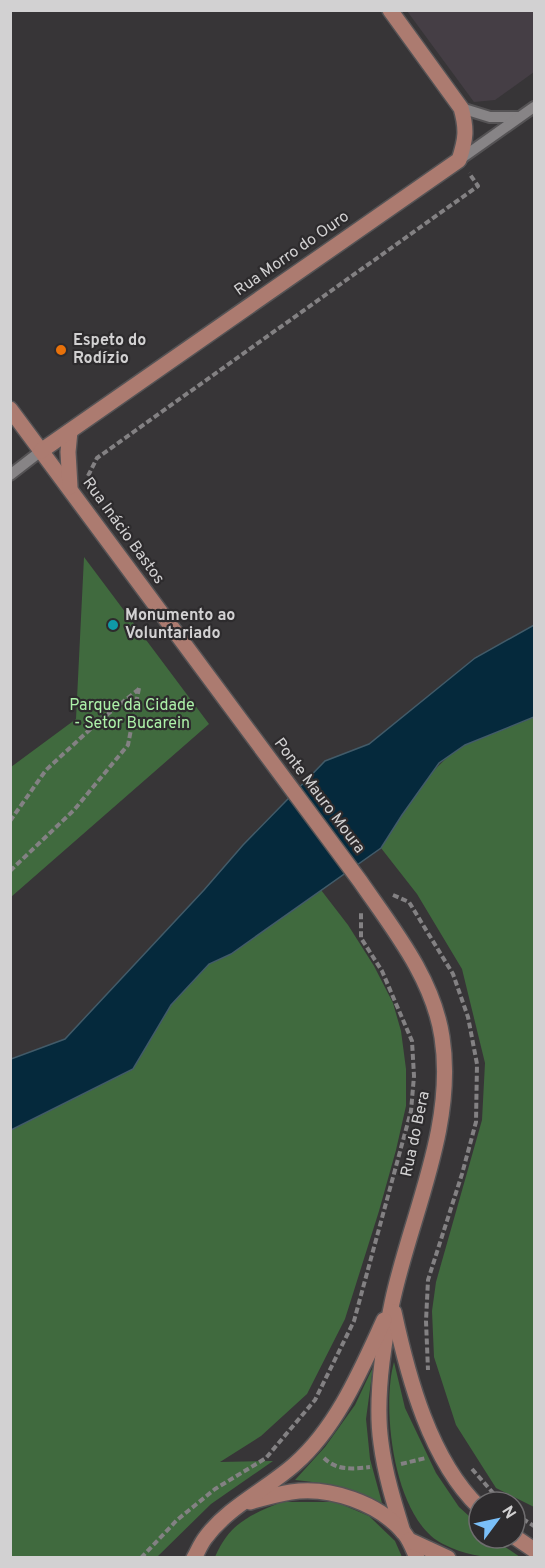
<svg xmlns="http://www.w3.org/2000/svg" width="545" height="1568" font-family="Overpass,sans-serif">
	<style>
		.built { fill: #453e45 }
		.green { fill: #406a3e }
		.water { fill: #05293c; stroke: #425b69; stroke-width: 1.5 }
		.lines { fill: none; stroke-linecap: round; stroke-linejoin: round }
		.minor-casing { stroke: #555355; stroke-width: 14 }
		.major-casing { stroke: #555355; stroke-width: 18 }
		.path { stroke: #838183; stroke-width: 4; stroke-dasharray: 6 3; stroke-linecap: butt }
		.minor { stroke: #878486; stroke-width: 10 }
		.major { stroke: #ac7b70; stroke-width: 15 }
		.food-dot { fill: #e8710a; stroke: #2d2b2d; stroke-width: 2 }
		.culture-dot { fill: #0f9aa8; stroke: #2d2b2d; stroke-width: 2 }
		.labels { text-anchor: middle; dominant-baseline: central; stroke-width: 4.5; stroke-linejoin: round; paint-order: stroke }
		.street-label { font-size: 16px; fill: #d2d1d2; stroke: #2d2b2d }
		.poi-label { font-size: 16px; font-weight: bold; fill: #d2d1d2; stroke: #2d2b2d; text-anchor: start }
		.park-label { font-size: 16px; fill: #acf0a8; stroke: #2d2b2d }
	</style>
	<rect width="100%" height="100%" fill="#373537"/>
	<path class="built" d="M407,11H534V72L495,100L474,102Z"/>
	<g class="green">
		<path d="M84,557L209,724L11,897V767L76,719Z"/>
		<path d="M534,717V1507L496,1488L456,1425L434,1357L432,1311L436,1282L482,1120L485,1063L462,969L417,894L381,848C401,815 431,763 465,745C487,734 512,727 534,717Z"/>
		<path d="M321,890L348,925L374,966L393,1003L401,1031L406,1069V1106L396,1150L379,1211L345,1319L307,1394L261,1436L220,1462L273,1461L211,1504L157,1557L11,1558V1130L133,1069L171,1005L209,964L231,954Z"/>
		<path d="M394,1362L405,1408L436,1473L459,1507L479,1525V1538H492L520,1557C490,1558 471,1558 443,1544C394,1520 381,1409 394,1362Z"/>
		<path d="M373,1367L366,1419L370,1459L382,1503C352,1490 328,1483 295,1480L325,1447L355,1405Z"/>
		<path d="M282,1502H336L369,1516L395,1541L402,1557H215C229,1524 249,1515 282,1502Z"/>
	</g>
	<path class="water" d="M534,625V717L465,745L439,763L402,815L381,848L231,954L209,964L171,1005L133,1069L11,1130V1059L65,1039L204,890L243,845L325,761L369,744L475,658Z"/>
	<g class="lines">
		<defs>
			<g id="minor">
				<path d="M461,108L490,117H519"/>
				<path d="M459,160L534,107"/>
				<path d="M10,475L41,451"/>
			</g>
			<g id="major">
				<path d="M10,409L360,881C393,929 433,978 442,1037C456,1127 410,1217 392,1303C383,1346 375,1401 381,1443C385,1474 394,1503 403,1532"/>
				<path d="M70,431L68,452L70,487"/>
				<path d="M41,451L459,160C466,139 467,129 461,108L390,10"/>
				<path d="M394,1312C408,1377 430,1460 479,1507"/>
				<path d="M250,1502C264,1498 277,1494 291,1492C329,1486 379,1503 404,1533C410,1540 413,1549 417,1558"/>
				<path d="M515,1537L534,1550"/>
				<path d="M409,1540L448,1558"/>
				<path d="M194,1558C198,1551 201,1543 206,1537C228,1507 267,1489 295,1464C337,1427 361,1370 384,1320"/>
			</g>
		</defs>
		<use href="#minor" class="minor-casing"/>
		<use href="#major" class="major-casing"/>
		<g class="path">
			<path d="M88,476L97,458L478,186L469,173"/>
			<path d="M10,821L46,770L98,722L139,689"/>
			<path d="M10,871L74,810L128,745L139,688"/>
			<path d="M393,895L409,902L453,974L468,1017L477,1064L476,1122L462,1174L428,1280L426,1321L428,1370"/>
			<path d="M324,1458C337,1471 353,1469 370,1467"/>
			<path d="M401,1464L426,1458"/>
			<path d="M472,1469L501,1502"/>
			<path d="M515,1514L534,1526"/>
			<path d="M141,1558L177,1520L215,1489L266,1458L315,1400L354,1321L411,1111L414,1076L412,1041L382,971L361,938V913"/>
		</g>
		<use href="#minor" class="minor"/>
		<use href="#major" class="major"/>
	</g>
	<circle class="food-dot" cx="61" cy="350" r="6"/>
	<circle class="culture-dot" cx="113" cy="625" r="6"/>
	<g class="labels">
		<g class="street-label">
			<text transform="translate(292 254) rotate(-35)">Rua Morro do Ouro</text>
			<text transform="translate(123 531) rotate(54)">Rua Inácio Bastos</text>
			<text transform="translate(319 796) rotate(53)">Ponte Mauro Moura</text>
			<text transform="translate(416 1134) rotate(-78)">Rua do Bera</text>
		</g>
		<g class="poi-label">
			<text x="73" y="341">Espeto do<tspan x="73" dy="18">Rodízio</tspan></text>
			<text x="125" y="616">Monumento ao<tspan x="125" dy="18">Voluntariado</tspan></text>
		</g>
		<g class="park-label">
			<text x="132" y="706">Parque da Cidade<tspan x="132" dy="18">- Setor Bucarein</tspan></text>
		</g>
	</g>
	<rect width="545" height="1568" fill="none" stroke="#d2d1d2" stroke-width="24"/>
	<g transform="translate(497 1520) rotate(57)"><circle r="28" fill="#2d2b2d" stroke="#6f6d6f" stroke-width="1.5"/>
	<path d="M0-4.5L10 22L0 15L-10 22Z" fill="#7abff8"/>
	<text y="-9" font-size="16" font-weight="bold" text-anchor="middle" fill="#d2d1d2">N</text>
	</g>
</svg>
